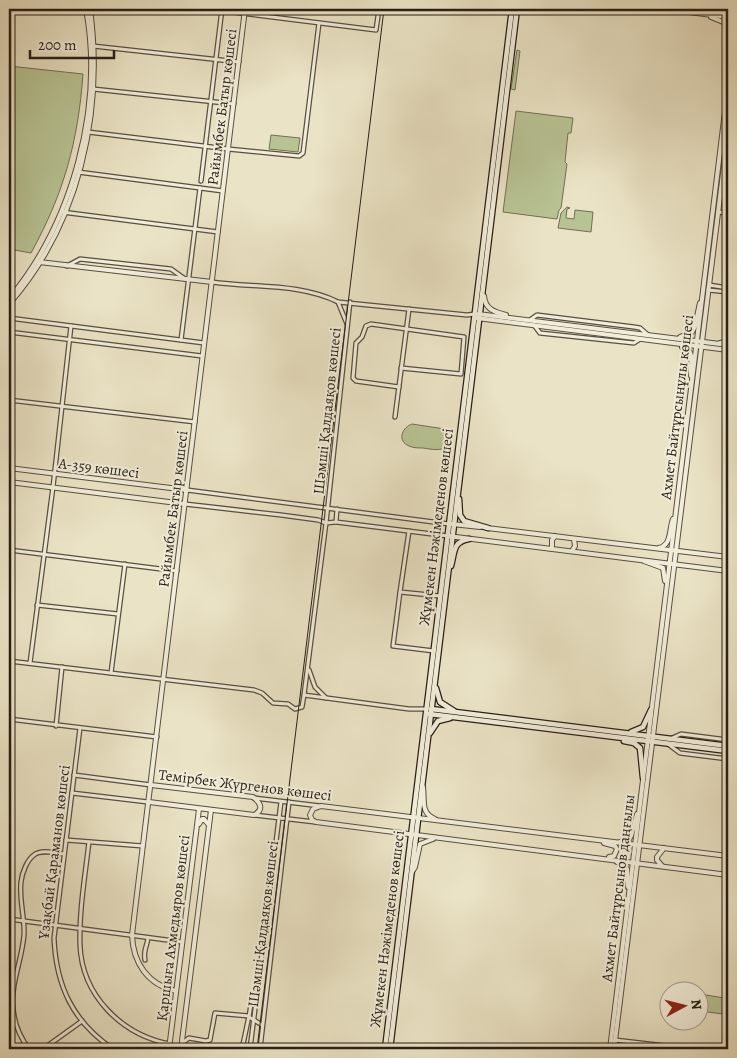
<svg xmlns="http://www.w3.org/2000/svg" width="737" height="1058" font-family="Alegreya,serif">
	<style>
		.green { fill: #b8c394; stroke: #707056 }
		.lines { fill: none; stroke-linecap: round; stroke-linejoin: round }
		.minor-casing { stroke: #584f42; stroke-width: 5.5 }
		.tertiary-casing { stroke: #584f42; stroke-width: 6 }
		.secondary-casing { stroke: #281e17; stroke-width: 7 }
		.minor { stroke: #f1edd9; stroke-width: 3 }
		.tertiary { stroke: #f1edd9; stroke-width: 4 }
		.secondary { stroke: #f1edd9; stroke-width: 4.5 }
		.tram { stroke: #281e17; stroke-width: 1 }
		.labels { text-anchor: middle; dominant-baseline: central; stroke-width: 4; stroke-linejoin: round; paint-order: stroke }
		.street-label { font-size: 15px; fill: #281e17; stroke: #f1edd9 }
	</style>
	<rect width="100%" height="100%" fill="#eae3c5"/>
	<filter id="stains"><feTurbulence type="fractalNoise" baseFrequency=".004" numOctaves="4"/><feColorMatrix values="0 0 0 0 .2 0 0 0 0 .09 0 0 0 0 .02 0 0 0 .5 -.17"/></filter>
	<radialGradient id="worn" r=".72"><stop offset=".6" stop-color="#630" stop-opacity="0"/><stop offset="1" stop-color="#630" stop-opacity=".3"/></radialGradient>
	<g class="green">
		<path d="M517,50L520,51L515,90L511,89Z"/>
		<path d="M9,66L83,74C78,142 64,193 31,253L9,249Z"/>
		<path d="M516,111L573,118L571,133H568L565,162L567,164L561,208L559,210L557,219L503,212Z"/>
		<path d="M271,135L300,138L298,152L269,149Z"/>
		<path d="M567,207L570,208L567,209L566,218L574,219L575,210L593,212L591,232L558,228L561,213Z"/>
		<path d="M412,424L445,429L450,436C451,453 435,450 423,448C418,448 412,448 407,445C397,439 403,427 412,424Z"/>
		<path d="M700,994L724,998L723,1014L700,1011Z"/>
	</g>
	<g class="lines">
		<defs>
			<g id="minor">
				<path d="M209,9L376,30L379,9"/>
				<path d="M93,46L239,62"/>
				<path d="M93,89L234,104"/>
				<path d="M88,132L228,149L299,156L303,153L319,23"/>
				<path d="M78,172L223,191"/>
				<path d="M201,181L222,9"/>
				<path d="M62,212L218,232"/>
				<path d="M718,212L728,213"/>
				<path d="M67,266L80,259L171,269L185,279"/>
				<path d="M212,282C253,288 300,283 338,302L467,315L475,314"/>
				<path d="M709,285L728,288"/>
				<path d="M708,290L728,292L726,318H728"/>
				<path d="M338,302L347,324"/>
				<path d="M9,318L204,343"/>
				<path d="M530,320L537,315L634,327L640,328L648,335"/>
				<path d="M534,325L540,333L634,343L640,339"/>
				<path d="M9,332L202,356"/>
				<path d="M181,340L200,188"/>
				<path d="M719,343L728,340"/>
				<path d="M399,387L356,381L353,378L356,343L362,337L366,326L371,324L464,337L461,374L401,368"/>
				<path d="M9,400L195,422"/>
				<path d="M395,417L409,309"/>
				<path d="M187,490L449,524"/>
				<path d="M185,504L281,515L318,520L326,523L350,302"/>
				<path d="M337,509L336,522L448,536"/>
				<path d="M409,531L400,592L440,596"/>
				<path d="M9,550L177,571"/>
				<path d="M400,592L393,646L434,651"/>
				<path d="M37,605L118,614"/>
				<path d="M9,661L254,690L262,693L273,703L288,704L295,709L302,707L304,695L326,523L336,522"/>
				<path d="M30,663L53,487L71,326"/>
				<path d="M309,670L315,687L326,698"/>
				<path d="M111,673L125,564"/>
				<path d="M304,695L409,709H427"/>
				<path d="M9,719L157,737"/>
				<path d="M56,726L62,667"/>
				<path d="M80,728L54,938C56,986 73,1022 113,1049"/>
				<path d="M670,739L681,734L728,740"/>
				<path d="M668,744L680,753L728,759"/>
				<path d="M74,775L151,785"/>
				<path d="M72,793L148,802"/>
				<path d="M254,798L320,806"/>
				<path d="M254,815L315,822"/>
				<path d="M66,840L143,846"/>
				<path d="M89,842C85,876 79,911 80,945C82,996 122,1035 170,1044"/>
				<path d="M9,919L182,942"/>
				<path d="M145,960C143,950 147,947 148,938"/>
				<path d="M256,998L251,1004L249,1017L262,1025"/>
				<path d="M615,1040L692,1049"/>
				<path d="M182,1043L189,1038L206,1041L210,1040L215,1013L249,1016L242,1049"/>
				<path d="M29,1049C19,1036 14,1023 13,1007C11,982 22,960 24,935C25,918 19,900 21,882C22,873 27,860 34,855C41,849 56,853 64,854"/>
				<path d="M43,1049L82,1021"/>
				<path d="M250,1049L281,802"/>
				<path d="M260,1049L289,802"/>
			</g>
			<g id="tertiary">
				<path d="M665,9L728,17"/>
				<path d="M716,13L728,12"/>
				<path d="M711,17L728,24"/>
				<path d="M39,262L212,282"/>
				<path d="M484,296C485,309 494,312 506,315"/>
				<path d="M9,299C73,222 104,107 86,9"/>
				<path d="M9,304C79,224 104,113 90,9"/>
				<path d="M478,314L728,345"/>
				<path d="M477,318L728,350"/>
				<path d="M680,337L692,332L695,326L700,303"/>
				<path d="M682,347C697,351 689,365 691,376"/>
				<path d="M9,468L187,490"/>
				<path d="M9,482L185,504"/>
				<path d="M452,524L480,527"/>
				<path d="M487,528L728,557"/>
				<path d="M448,536L728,571"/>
				<path d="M659,548C672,545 669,529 673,519"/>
				<path d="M552,549V540L555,536"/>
				<path d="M572,551L575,546L574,539"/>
				<path d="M644,561L663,568L665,581"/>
				<path d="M423,787C425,800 420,813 435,819"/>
				<path d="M149,802L254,815C264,810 261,803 253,797L151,785"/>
				<path d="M199,824L202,819H204L208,824"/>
				<path d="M620,842L629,839L631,836L637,814"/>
				<path d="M604,843L615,846L617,849L614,856L609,857"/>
				<path d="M728,856L321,806L313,809L310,815L312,820L316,822L728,875"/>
				<path d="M617,862L623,865L627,869L628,887"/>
				<path d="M662,866L657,860V857L664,848"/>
				<path d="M412,872L415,867L420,844L433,839"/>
				<path d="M176,991C148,985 133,963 132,935L245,9"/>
				<path d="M169,1049L199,809"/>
				<path d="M181,1049L211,810"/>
				<path d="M610,1049L728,87"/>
				<path d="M614,1049L728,133"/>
			</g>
			<g id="secondary">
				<path d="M459,499L460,515L464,521L488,528"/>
				<path d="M451,566C455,552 452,542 469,539"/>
				<path d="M436,688L440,702L454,711"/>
				<path d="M431,709L728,746"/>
				<path d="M429,714L728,751"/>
				<path d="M631,732L643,727L651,710"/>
				<path d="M430,733L438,721L450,718"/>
				<path d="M624,741L634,743L640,748L643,778"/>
				<path d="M385,1049L512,9"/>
				<path d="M390,1049L517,9"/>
			</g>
		</defs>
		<use href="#minor" class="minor-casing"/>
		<use href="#tertiary" class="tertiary-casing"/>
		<use href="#secondary" class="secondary-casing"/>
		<use href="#minor" class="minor"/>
		<use href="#tertiary" class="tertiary"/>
		<use href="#secondary" class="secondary"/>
		<path class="tram" d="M257,1049L384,9"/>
	</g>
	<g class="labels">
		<g class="street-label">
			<text transform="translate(222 107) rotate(-83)">Райымбек Батыр көшесі</text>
			<text transform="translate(677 407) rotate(-83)">Ахмет Байтұрсынұлы көшесі</text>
			<text transform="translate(327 411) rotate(-84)">Шәмші Қалдаяқов көшесі</text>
			<text transform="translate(99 468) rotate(7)">А-359 көшесі</text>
			<text transform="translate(173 509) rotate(-83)">Райымбек Батыр көшесі</text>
			<text transform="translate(436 527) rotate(-83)">Жұмекен Нәжімеденов көшесі</text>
			<text transform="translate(245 785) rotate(7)">Темірбек Жүргенов көшесі</text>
			<text transform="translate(54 852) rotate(-83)">Ұзақбай Қараманов көшесі</text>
			<text transform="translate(618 888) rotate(-83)">Ахмет Байтұрсынов даңғылы</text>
			<text transform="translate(263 924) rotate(-83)">Шәмші Қалдаяқов көшесі</text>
			<text transform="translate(173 928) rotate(-83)">Қаршыға Ахмедьяров көшесі</text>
			<text transform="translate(387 929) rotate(-83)">Жұмекен Нәжімеденов көшесі</text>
		</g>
	</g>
	<rect width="737" height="1058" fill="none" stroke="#eae3c5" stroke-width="30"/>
	<rect x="10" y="10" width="717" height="1038" fill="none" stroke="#281e17" stroke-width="2.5"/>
	<rect x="15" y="15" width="707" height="1028" fill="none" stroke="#281e17"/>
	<g transform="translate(684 1006) rotate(83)"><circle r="24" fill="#f1edd9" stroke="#a19a8b"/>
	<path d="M0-4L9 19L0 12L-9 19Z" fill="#8f2418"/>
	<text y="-8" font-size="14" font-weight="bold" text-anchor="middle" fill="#281e17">N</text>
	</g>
	<path d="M30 50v8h84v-8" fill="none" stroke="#281e17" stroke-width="2.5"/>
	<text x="38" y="50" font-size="15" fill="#281e17" stroke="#f1edd9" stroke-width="4" paint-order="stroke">200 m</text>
	<rect width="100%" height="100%" filter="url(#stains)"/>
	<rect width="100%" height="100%" fill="url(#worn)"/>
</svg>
